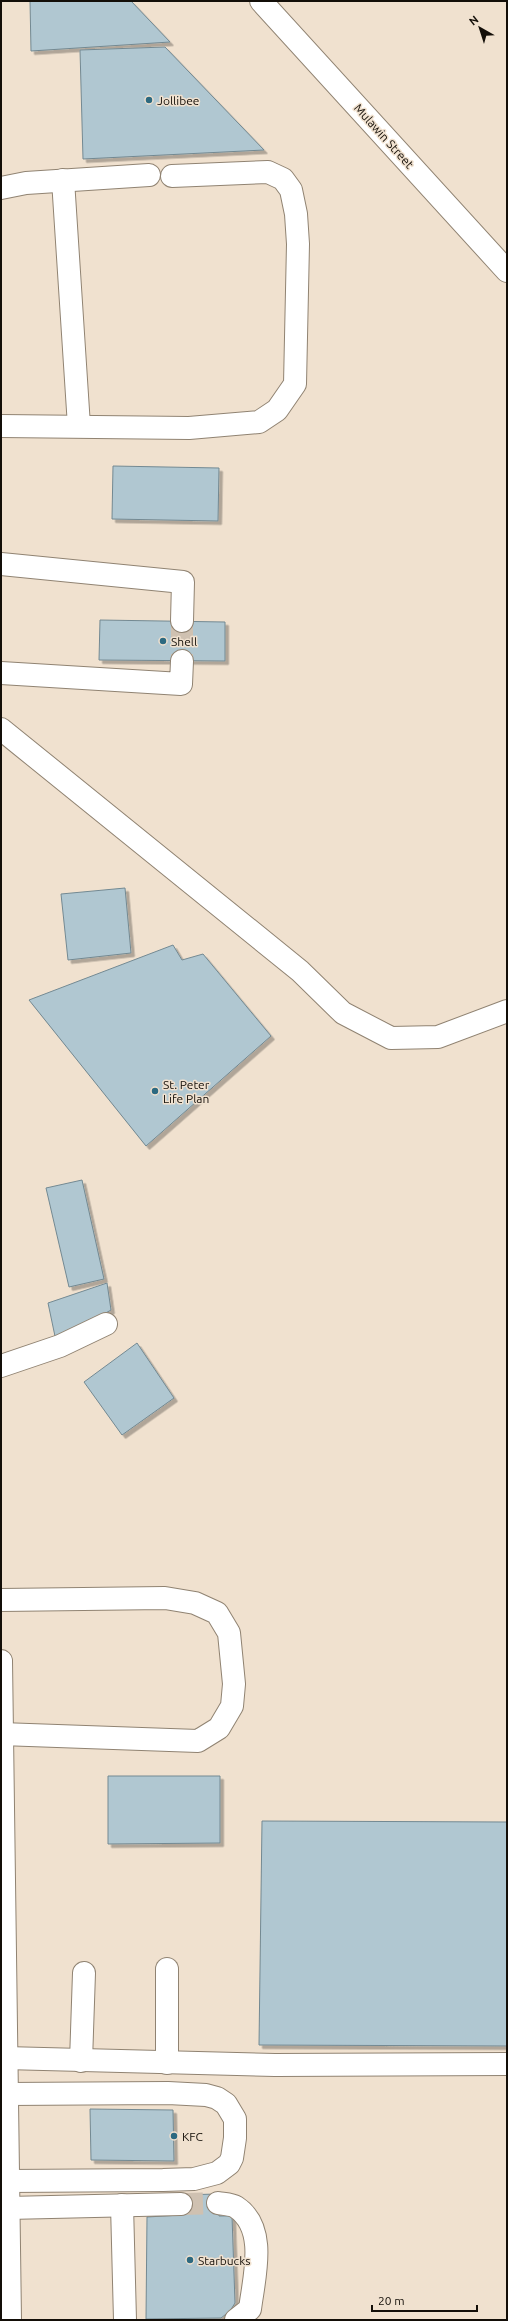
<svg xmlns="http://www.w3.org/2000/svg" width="508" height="2321" font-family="Ubuntu,sans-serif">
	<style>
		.building { fill: #b0c7d1; stroke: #738992; filter: url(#shadow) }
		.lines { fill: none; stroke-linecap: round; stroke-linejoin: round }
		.minor-tunnel { stroke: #cfc1b1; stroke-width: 22; stroke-dasharray: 22 11; stroke-linecap: butt }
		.minor-casing { stroke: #908372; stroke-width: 24 }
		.major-casing { stroke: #908372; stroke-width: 24 }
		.minor { stroke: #fff; stroke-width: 22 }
		.major { stroke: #fff; stroke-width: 22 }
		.poi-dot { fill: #2c6980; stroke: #f0e1cf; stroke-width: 1.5 }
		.labels { text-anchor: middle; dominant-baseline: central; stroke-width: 3; stroke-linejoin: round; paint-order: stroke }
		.poi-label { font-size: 12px; fill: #130e08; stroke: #f0e1cf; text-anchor: start }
		.street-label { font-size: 12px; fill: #130e08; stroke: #f0e1cf }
	</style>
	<defs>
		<filter id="shadow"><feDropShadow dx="3.5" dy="3.5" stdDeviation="0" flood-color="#0004"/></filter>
	</defs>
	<rect width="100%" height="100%" fill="#f0e1cf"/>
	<g class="building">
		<path d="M30,1H131L170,42L31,51Z"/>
		<path d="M165,47L264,150L83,159L80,50Z"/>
		<path d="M113,466L219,468L218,521L112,519Z"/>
		<path d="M100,620L225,622V661L99,660Z"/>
		<path d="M125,888L131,953L68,960L61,894Z"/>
		<path d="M173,945L182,960L203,954L271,1036L146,1146L29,1000Z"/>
		<path d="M82,1180L104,1279L69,1287L46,1188Z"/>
		<path d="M107,1283L111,1310L56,1341L48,1303Z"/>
		<path d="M137,1343L174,1398L122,1435L84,1382Z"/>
		<path d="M108,1776H220V1843L108,1844Z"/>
		<path d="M262,1821L507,1822V2046L259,2045Z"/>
		<path d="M90,2109L173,2110L174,2161L91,2160Z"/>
		<path d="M217,2194L219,2216H232L235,2303L230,2311L221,2318L146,2319L147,2217L181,2215L180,2195Z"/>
	</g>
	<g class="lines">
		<g class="minor-tunnel">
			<path d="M182,621V661"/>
			<path d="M181,2204L218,2203"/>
		</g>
		<defs>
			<g id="minor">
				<path d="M261,1L507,271"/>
				<path d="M63,180L79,426"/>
				<path d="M1,188L26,183L149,175"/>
				<path d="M1,426L189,428L259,422L277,410L295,384L298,244L296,214L291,190L283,179L268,172L172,176"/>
				<path d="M1,564L183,582L182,621"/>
				<path d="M1,673L181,684L182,661"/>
				<path d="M1,729L300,971L343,1013L391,1038L438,1037L507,1011"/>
				<path d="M1,1366L60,1346L106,1324"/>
				<path d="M1,1600L165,1598L195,1603L217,1613L229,1633L234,1684L232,1706L219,1728L198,1741L1,1734"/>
				<path d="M167,1969V2063"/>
				<path d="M5,2058L275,2065L507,2064"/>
				<path d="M81,2061L84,1973"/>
				<path d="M6,2094L168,2093L206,2095L217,2098L226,2104L235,2119V2138L232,2158L229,2164L217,2173L194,2179L163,2180L7,2181"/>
				<path d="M218,2203C223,2204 231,2204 236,2207C268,2228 254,2277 250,2309L236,2320"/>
				<path d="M122,2205L125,2320"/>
				<path d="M8,2208L181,2204"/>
			</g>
			<path id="major" d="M1,1661L10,2320"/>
		</defs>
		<use href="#minor" class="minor-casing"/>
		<use href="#major" class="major-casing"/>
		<use href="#minor" class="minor"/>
		<use href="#major" class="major"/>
	</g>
	<g class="poi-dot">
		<circle cx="149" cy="100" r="4"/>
		<circle cx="163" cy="641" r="4"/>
		<circle cx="155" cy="1091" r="4"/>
		<circle cx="174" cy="2136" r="4"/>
		<circle cx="190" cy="2260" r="4"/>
	</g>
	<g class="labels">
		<g class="poi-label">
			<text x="157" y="100">Jollibee</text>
			<text x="171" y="641">Shell</text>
			<text x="163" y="1084">St. Peter<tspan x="163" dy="14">Life Plan</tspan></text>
			<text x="182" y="2136">KFC</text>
			<text x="198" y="2260">Starbucks</text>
		</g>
		<g class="street-label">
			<text transform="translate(384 136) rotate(48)">Mulawin Street</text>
		</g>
	</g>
	<rect width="508" height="2321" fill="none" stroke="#130e08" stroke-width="4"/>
	<g transform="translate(480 28) rotate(321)" stroke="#f0e1cf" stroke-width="3" paint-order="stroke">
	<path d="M0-3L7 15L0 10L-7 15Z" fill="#130e08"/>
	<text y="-6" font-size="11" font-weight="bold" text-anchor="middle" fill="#130e08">N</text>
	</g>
	<path d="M372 2305v6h105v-6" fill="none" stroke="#130e08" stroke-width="2"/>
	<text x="378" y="2305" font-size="12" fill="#130e08" stroke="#f0e1cf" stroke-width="3" paint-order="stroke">20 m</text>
</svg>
